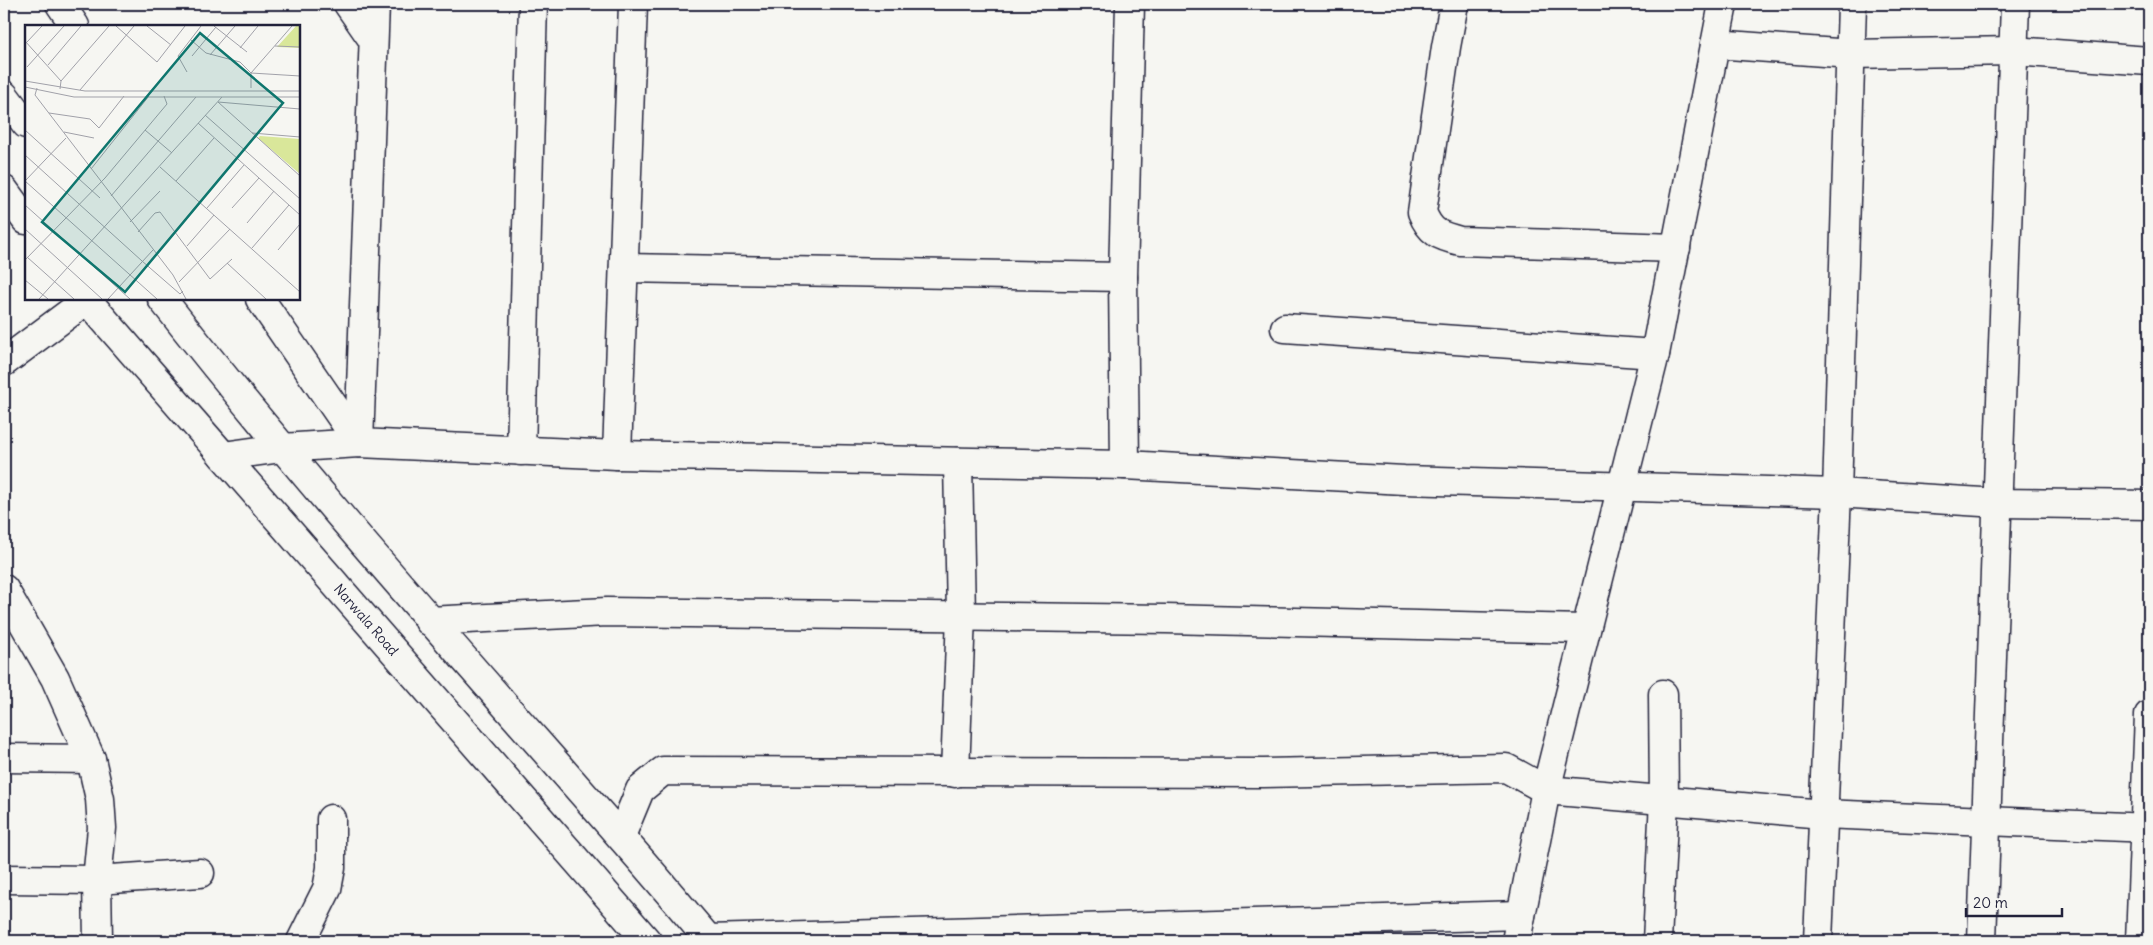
<svg xmlns="http://www.w3.org/2000/svg" width="2153" height="945" font-family="Delius,sans-serif">
	<style>
		.lines { fill: none; stroke-linecap: round; stroke-linejoin: round }
		.street-casing { stroke: #22223b; stroke-width: 31 }
		.secondary-casing { stroke: #22223b; stroke-width: 31 }
		.primary-casing { stroke: #22223b; stroke-width: 31 }
		.street { stroke: #f6f6f2; stroke-width: 28 }
		.secondary { stroke: #f6f6f2; stroke-width: 28 }
		.primary { stroke: #f6f6f2; stroke-width: 28 }
		.labels { text-anchor: middle; dominant-baseline: central; stroke-width: 4.5; stroke-linejoin: round; paint-order: stroke }
		.street-label { font-size: 14px; fill: #22223b; stroke: #f6f6f2 }
		.inset-road { fill: none; stroke: #a1a1a9; stroke-width: 1 }
		.view { fill: #0f766e; fill-opacity: 0.15; stroke: #0f766e; stroke-width: 2.5 }
		.inset-edge { fill: none; stroke: #22223b; stroke-width: 2.5 }
	</style>
	<rect width="100%" height="100%" fill="#f6f6f2"/>
	<filter id="ink" filterUnits="userSpaceOnUse"><feTurbulence type="fractalNoise" baseFrequency=".02" numOctaves="2"/><feDisplacementMap in="SourceGraphic" scale="10" xChannelSelector="R" yChannelSelector="G"/><feConvolveMatrix kernelMatrix="1 2 1 2 8 2 1 2 1" color-interpolation-filters="sRGB"/></filter>
	<g filter="url(#ink)">
		<g class="lines">
			<defs>
				<g id="street">
					<path d="M60,4L75,26"/>
					<path d="M348,4L373,40"/>
					<path d="M1454,4L1446,47L1422,212C1430,233 1440,236 1460,241L1676,248"/>
					<path d="M1715,44L1851,54L2014,51L2149,61"/>
					<path d="M624,268L1123,277"/>
					<path d="M260,299L359,443"/>
					<path d="M1285,328L1655,354"/>
					<path d="M4,362L87,300"/>
					<path d="M359,443L375,4"/>
					<path d="M521,451L533,4"/>
					<path d="M617,455L633,4"/>
					<path d="M223,456L282,448L359,443L617,455L1125,465L1404,480L1837,493L1998,503L2149,505"/>
					<path d="M1125,465L1123,277L1130,4"/>
					<path d="M4,589L55,678L91,759L100,799L102,828L97,880L98,941"/>
					<path d="M429,621L607,612L1166,619L1586,629"/>
					<path d="M4,758L91,759"/>
					<path d="M955,773L961,615L958,462"/>
					<path d="M621,836L640,790L663,771L1263,773L1506,768L1546,790L1823,814L2149,828"/>
					<path d="M4,879L97,880L200,873"/>
					<path d="M708,939L1521,915"/>
					<path d="M301,941L327,889L331,868V819"/>
					<path d="M1657,941L1664,800L1663,694"/>
					<path d="M1818,941L1837,493L1852,4"/>
					<path d="M1982,941L2015,4"/>
					<path d="M2140,941L2149,715"/>
				</g>
				<path id="secondary" d="M1516,941L1546,790L1655,354L1723,4"/>
				<g id="primary">
					<path d="M4,95L26,124"/>
					<path d="M4,190L26,220"/>
					<path id="s1" d="M86,299L647,941"/>
					<path d="M162,299C307,484 464,658 619,835C650,870 680,906 710,941"/>
				</g>
			</defs>
			<use href="#street" class="street-casing"/>
			<use href="#secondary" class="secondary-casing"/>
			<use href="#primary" class="primary-casing"/>
			<use href="#street" class="street"/>
			<use href="#secondary" class="secondary"/>
			<use href="#primary" class="primary"/>
		</g>
	</g>
	<g class="labels">
		<g class="street-label">
			<text stroke="none"><textPath href="#s1" startOffset="426">Narwala Road</textPath></text>
		</g>
	</g>
	<g transform="translate(25 25)">
		<rect width="275" height="275" fill="#f6f6f2"/>
		<path d="M271,1H275V23L252,22ZM235,111L275,114V149L233,113Z" fill="#d9e79a"/>
		<path class="inset-road" d="M91,1L132,37L160,1M122,1L146,20M189,1L222,27M166,15L181,28L215,37L226,48L275,51M0,16L36,56L35,64M2,17L17,1M250,21L275,22M215,23L233,1M185,30L210,1M167,31L191,2M23,40L56,1M2,42L39,1M162,47L153,31L176,1M0,56L60,66H275M36,56L84,1M0,62L49,72H275M12,63L10,70L23,87L148,250L161,274M226,63V48L267,1M55,65L109,1M193,77L275,151M193,77L275,84M24,88L65,94L74,103L99,71M180,90L275,174M173,98L275,190M0,105L75,173M120,105L147,128M39,107L69,113M227,108L275,112M0,130L117,236L155,269L158,266M135,142L275,267M66,144L124,71M0,156L132,274M0,156L41,113M151,156L189,113M86,171L171,72M0,180L105,274M182,183L219,140M207,183L234,153M105,197L135,166M222,198L249,166M0,204L77,274M113,207L130,188L135,187L185,254L207,234M162,221L189,190M227,223L264,180M253,225L275,199M2,232L49,274M0,235L80,153L142,79L139,71M202,238L241,274M0,255L23,274M154,257L205,204M14,274L197,72M83,274L128,225"/>
		<path class="view" d="M175,8L258,78L100,267L17,197Z"/>
		<rect width="275" height="275" class="inset-edge"/>
	</g>
	<rect width="2153" height="945" fill="none" stroke="#f6f6f2" stroke-width="20"/>
	<rect x="10" y="10" width="2133" height="925" fill="none" stroke="#22223b" stroke-width="2" filter="url(#ink)"/>
	<path d="M1966 908v8h96v-8" fill="none" stroke="#22223b" stroke-width="2.5"/>
	<text x="1973" y="908" font-size="15" fill="#22223b" stroke="#f6f6f2" stroke-width="4" paint-order="stroke">20 m</text>
</svg>
